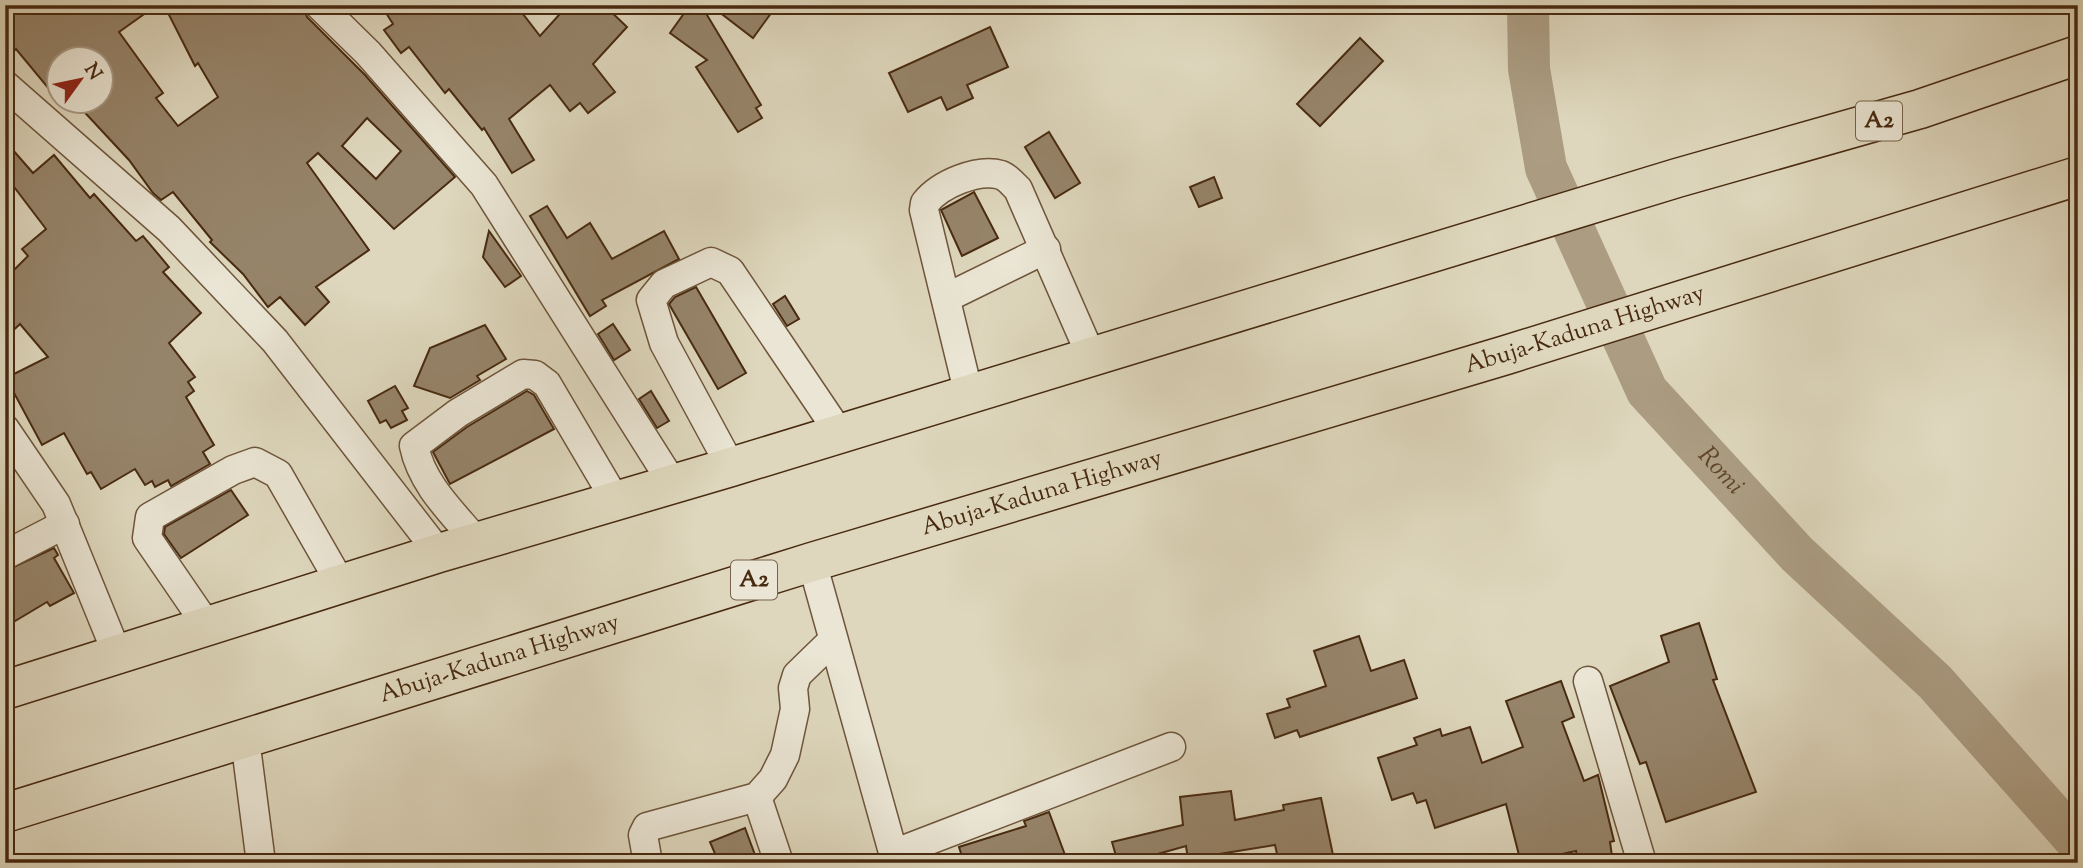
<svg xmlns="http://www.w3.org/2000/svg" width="2083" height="868" font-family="'Sorts Mill Goudy',serif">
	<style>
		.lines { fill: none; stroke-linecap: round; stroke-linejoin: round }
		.river { stroke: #ab9c82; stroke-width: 42 }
		.building { fill: #96846a; stroke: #482a10; stroke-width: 2; fill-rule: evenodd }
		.minor-casing { stroke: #6e553b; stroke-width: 31 }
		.highway-casing { stroke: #482a10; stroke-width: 41 }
		.minor { stroke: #eae5d4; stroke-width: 28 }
		.highway { stroke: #ded7bd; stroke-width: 38 }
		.labels { text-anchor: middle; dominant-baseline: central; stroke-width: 5; stroke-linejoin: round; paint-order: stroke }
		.shield { fill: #eae5d4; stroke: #79624b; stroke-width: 2 }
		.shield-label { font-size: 23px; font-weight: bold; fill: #482a10 }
		.street-label { font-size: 24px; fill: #482a10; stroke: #eae5d4 }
		.water-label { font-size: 26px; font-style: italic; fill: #61462c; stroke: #eae5d4 }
	</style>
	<rect width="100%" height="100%" fill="#ded7bd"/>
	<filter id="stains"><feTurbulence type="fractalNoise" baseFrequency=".00286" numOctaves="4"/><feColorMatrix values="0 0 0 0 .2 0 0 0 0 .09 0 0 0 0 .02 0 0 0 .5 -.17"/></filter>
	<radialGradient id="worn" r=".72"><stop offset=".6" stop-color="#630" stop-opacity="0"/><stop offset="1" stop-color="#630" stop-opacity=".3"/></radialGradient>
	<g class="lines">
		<path class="river" id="s1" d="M1528,5L1529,69L1546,168L1647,391L1797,554L1935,682L2078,843"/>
	</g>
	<g class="building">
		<path d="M5,5H157L119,32L163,93L156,98L178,126L218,97L198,63L195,66L164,5H303L307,17L365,75L455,177L394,229L318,153L307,163L369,250L316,287L329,302L305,325L280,297L268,307L243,274L210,242L212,240L173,192L161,200L153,193L129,160L75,102H102V60H60V81L49,89L16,49L5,59ZM367,118L401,151L376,179L342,146Z"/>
		<path d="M381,5H516L540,36L568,5H604L627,27L593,64L615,92L588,113L580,103L570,111L550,85L509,119L534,160L512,173L484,128L482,130L449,89L445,93L409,47L401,53L384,30L393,24Z"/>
		<path d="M690,5H701L761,105L756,108L762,118L738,132L696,67L707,60L670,33Z"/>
		<path d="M710,5H777L753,38Z"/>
		<path d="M990,27L1008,67L967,85L973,98L947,110L941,97L908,112L889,73Z"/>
		<path d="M1360,38L1383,61L1320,126L1297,104Z"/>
		<path d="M1049,132L1080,183L1055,198L1025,147Z"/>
		<path d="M5,141L33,173L54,155L90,198L94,194L136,241L143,236L169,267L163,272L201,313L169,343L195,377L188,382L194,391L186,397L214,445L203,452L210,464L171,486L168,480L155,487L152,481L145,485L135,469L101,489L91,472L87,474L64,433L42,445L6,378L48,357L20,324L5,338V279L28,256L22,249L46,229L5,175Z"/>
		<path d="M1214,177L1222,198L1199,207L1190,187Z"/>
		<path d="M974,192L998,238L962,256L941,210Z"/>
		<path d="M547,206L567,238L590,223L612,259L664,231L679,259L602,300L606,306L590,316L530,216Z"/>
		<path d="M489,231L521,276L505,287L483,257Z"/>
		<path d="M696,287L746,373L718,389L669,304L675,297Z"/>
		<path d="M785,296L799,319L787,326L773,304Z"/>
		<path d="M613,324L630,350L614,360L598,334Z"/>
		<path d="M485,325L506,359L477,376L480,380L450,398L414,386L430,348Z"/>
		<path d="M395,386L408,408L402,411L407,420L391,428L386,420L380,423L368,401Z"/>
		<path d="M527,391L534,395L554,429L450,484L433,452L467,427Z"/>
		<path d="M651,391L669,421L657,428L639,399Z"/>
		<path d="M231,490L248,515L181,558L164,534L165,527Z"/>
		<path d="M54,548L58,555L54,558L74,593L50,606L47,602L5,627V571Z"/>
		<path d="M1699,623L1717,679L1713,680L1756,792L1666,822L1646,762L1640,764L1610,686L1669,662L1661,636Z"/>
		<path d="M1359,636L1371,671L1404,660L1417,698L1300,737L1297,730L1275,738L1267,714L1290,707L1287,699L1326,686L1314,651Z"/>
		<path d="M1561,681L1574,717L1562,722L1584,781L1598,775L1614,841L1610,842L1613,863H1578L1576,851L1521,863L1506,804L1435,828L1426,800L1417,803L1413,793L1392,800L1378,758L1417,745L1414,738L1440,729L1442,736L1470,727L1482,763L1523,747L1506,701Z"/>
		<path d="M1231,791L1235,820L1284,810L1283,805L1321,798L1333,855L1279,863L1275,845L1188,859L1186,846L1140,859L1142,863H1118L1112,842L1183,825L1180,797Z"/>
		<path d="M1049,812L1068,863H964L959,847L1026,826L1024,821Z"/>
		<path d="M745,828L758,863H719L710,842Z"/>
	</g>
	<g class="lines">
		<defs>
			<g id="minor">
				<path d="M319,5L368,53L484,185L673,484"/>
				<path d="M5,85L169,229L275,341L439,553"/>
				<path d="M946,298L1046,249"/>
				<path d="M969,395L924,210L925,203C940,184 978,168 1001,175C1007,177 1013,184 1018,189L1092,358"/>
				<path d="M5,429L56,504L118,656"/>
				<path d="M731,467L664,343L651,300L664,284L711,262L730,271L840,434"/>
				<path d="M477,542C453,513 422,485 414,446L458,413L523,374L535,375L547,384L616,501"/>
				<path d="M5,555L65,524"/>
				<path d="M812,562L896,863"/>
				<path d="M208,627L147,538L150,517L233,470L255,462L278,474L341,584"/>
				<path d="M1588,681L1642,863"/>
				<path d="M245,739L261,863"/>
				<path d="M757,797L779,863"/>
				<path d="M893,854L1171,747"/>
				<path d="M648,863L643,835L647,827L757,797L773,779L785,755L795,709L793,688L797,675L832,641"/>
			</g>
			<g id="highway">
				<path d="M5,690L439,553L731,467L1677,178L1920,109L2078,55"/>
				<path id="s2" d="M5,813L812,562L1506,355L2078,176"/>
			</g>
		</defs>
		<use href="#minor" class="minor-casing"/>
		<use href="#highway" class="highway-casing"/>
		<use href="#minor" class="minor"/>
		<use href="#highway" class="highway"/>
	</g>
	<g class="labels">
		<g class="shield">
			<rect x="1856" y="101.5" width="46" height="39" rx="5"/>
			<rect x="731" y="560.5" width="46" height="39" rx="5"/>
		</g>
		<g class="shield-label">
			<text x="1879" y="121">A2</text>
			<text x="754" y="580">A2</text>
		</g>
		<g class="street-label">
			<text stroke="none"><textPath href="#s2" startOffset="1652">Abuja-Kaduna Highway</textPath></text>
			<text stroke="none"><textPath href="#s2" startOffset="1085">Abuja-Kaduna Highway</textPath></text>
			<text stroke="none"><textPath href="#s2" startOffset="518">Abuja-Kaduna Highway</textPath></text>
		</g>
		<g class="water-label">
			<text stroke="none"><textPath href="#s1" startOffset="518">Romi</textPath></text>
		</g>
	</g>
	<rect width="2083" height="868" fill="none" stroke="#ded7bd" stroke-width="28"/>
	<rect x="7" y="7" width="2069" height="854" fill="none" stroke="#482a10" stroke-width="3.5"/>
	<rect x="14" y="14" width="2055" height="840" fill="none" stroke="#482a10" stroke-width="2"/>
	<g transform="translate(80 80) rotate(57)"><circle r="33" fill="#eae5d4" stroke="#a99a86" stroke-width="2"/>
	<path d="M0-5L12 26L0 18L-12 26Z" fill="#8f2418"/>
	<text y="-10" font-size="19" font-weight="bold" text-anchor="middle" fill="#482a10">N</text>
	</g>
	<rect width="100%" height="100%" filter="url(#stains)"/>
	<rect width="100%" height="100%" fill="url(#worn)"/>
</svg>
